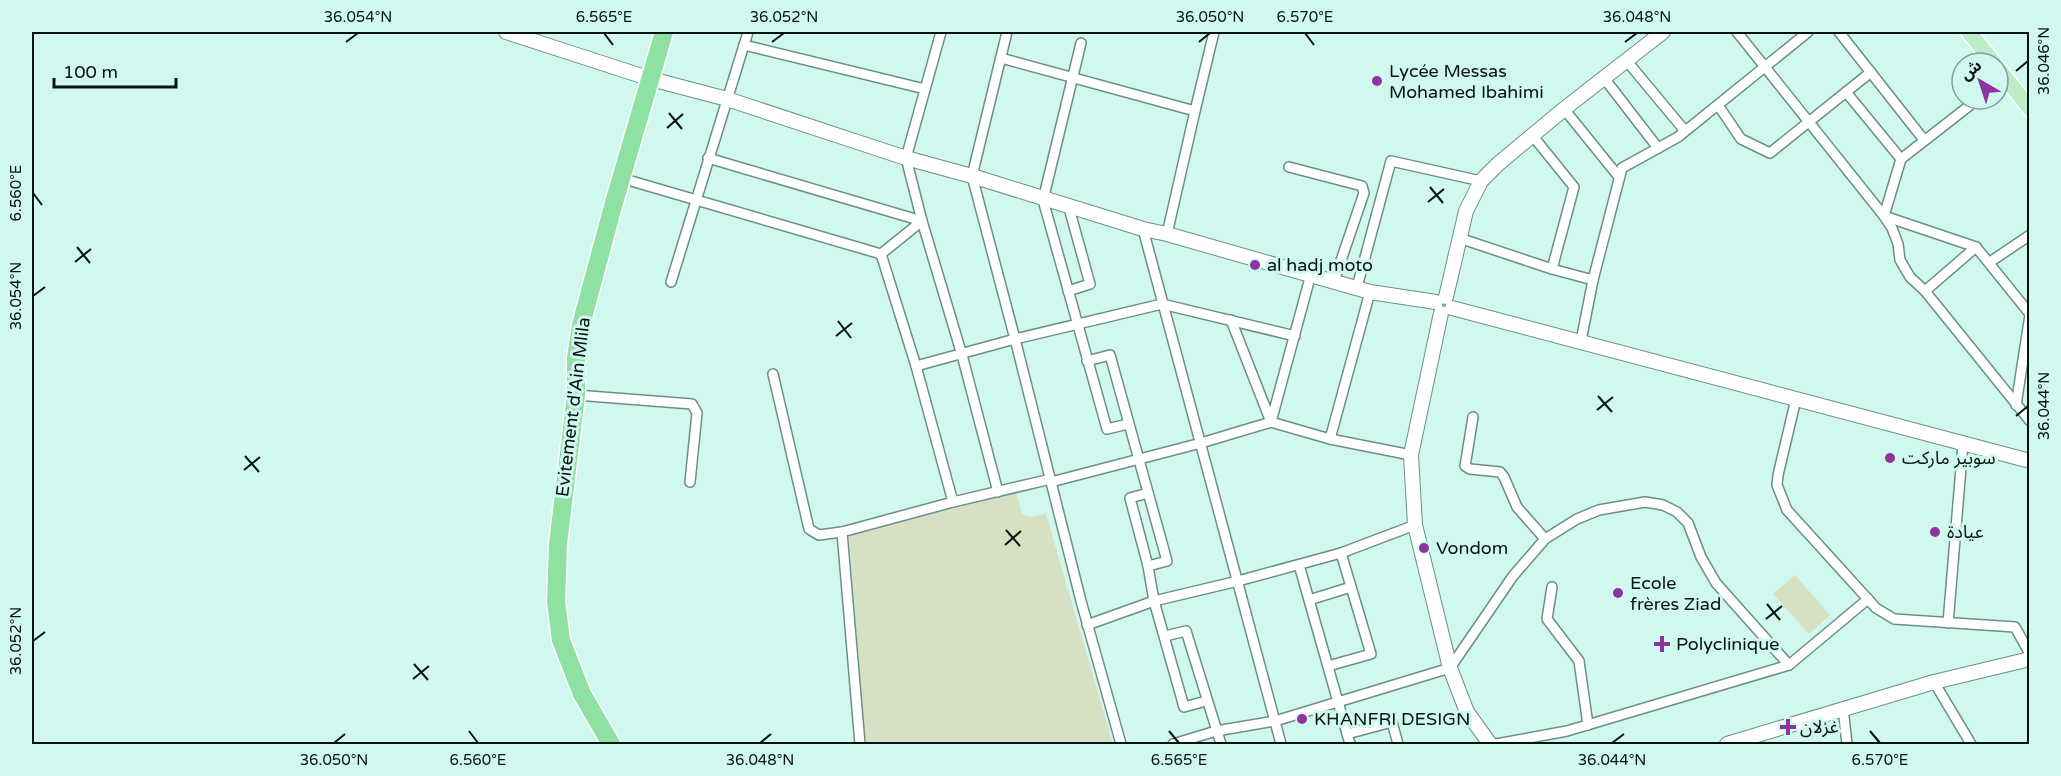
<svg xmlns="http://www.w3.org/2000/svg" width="2061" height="776" font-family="'Varela Round','Noto Sans Arabic',sans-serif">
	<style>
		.green { fill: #d6e0c3 }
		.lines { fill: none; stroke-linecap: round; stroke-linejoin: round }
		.street-casing { stroke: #6b8f87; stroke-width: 12 }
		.secondary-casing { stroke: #6b8f87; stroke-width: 16 }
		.primary-casing { stroke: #fff; stroke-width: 18 }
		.highway-casing { stroke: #fff; stroke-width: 21 }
		.street { stroke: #fff; stroke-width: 9 }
		.secondary { stroke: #fff; stroke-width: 14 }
		.primary { stroke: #bcecc8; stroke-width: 15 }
		.highway { stroke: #8fe0a3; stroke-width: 18 }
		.ticks { fill: none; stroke: #061411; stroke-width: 2 }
		.poi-dot { fill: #8d34a0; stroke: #d1f8ee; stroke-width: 2 }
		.labels { text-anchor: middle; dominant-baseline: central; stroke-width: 6; stroke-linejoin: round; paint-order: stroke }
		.poi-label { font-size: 18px; fill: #061411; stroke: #d1f8ee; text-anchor: start }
		.street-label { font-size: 18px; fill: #061411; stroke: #d1f8ee }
		.neatline { fill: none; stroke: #061411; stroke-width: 2 }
		.ticks-label { font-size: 15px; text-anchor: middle; fill: #061411 }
	</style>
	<rect width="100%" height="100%" fill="#d1f8ee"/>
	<g class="green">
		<path d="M1016,492L1022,514L1029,517L1046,514L1113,744H865L849,535Z"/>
		<path d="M1795,575L1830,615L1809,634L1773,594Z"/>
	</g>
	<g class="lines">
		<defs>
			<g id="street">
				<path d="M941,32L906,158L922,221L962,355L998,492"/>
				<path d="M1007,32L972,176L1015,339L1081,601L1121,744"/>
				<path d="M1737,32L1884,216L1892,228L1898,244L1900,260L1910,277L1925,291L2030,421"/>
				<path d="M1839,32L1924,140"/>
				<path d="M1081,43L1043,200L1107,429L1128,424"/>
				<path d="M744,45L925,89"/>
				<path d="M1001,58L1195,111L1214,32"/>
				<path d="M1626,60L1685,131"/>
				<path d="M1604,78L1658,148"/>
				<path d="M1846,92L1901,159"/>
				<path d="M1978,99L1901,159L1884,216L1976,247L2030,314"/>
				<path d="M1718,105L1741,139L1770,153L1871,72"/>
				<path d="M1564,109L1619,177"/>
				<path d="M1532,135L1574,187L1552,269"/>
				<path d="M708,158L922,221L881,254L916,366L953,502"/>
				<path d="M1289,167L1362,186L1364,193L1334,281"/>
				<path d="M621,178L881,254"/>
				<path d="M1143,229L1281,744"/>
				<path d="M1167,234L1195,111"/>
				<path d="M1459,238L1552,269L1593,280"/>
				<path d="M1990,262L2030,235"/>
				<path d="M1311,274L1271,422L1330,439L1411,455"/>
				<path d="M671,282L748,32"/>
				<path d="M1357,287L1391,161L1481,181"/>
				<path d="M1068,291L1090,284L1069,208"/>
				<path d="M1925,291L1976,247"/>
				<path d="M1581,341L1593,280L1622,168L1678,137L1808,32"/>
				<path d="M1087,361L1110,355L1167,561L1148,566"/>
				<path d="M916,366L1015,339L1162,304L1295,336"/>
				<path d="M773,374L809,529L819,535L842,532L953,502L1051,479"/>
				<path d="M576,395L692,404L697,413L690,482"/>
				<path d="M1796,399L1778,475L1777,485L1787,510L1876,608L1894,619L2015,627L2030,654"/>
				<path d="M2016,405L2030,315"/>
				<path d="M1473,417L1465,466L1470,469L1500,472L1504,477L1517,507L1545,539"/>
				<path d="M1330,439L1370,292"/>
				<path d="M1051,482L1201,443L1271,422L1231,320"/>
				<path d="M1148,493L1130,498L1148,566L1154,601L1184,707L1206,701"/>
				<path d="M842,532L860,744"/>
				<path d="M1299,565L1309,600L1351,587"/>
				<path d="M1552,587L1547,619L1579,661L1588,725"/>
				<path d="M1309,600L1350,744"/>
				<path d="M1948,623L1963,444"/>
				<path d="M1087,625L1154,601L1238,581L1341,553L1415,525"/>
				<path d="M1165,636L1186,631L1221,744"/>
				<path d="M1328,666L1371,654L1341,553"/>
				<path d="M1934,682L1971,744"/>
				<path d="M1843,708L1847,744"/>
				<path d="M1347,734L1392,722L1398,744"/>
				<path d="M1173,744L1216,731L1275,721L1450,668L1513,576L1545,539L1577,519L1599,510L1645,502L1663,505L1677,512L1688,523L1701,557L1716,583L1789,665"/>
				<path d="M1496,744L1567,731L1789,665L1868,599"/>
			</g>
			<g id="secondary">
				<path d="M506,32L651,79L727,99L906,158L972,176L1143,229L1167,234L1370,292L1436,302"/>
				<path d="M1446,297L1466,211L1481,181L1498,164L1564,109L1663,32"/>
				<path d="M1452,308L2030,461"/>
				<path d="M1441,313L1411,455L1415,525L1450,668L1467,712L1490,744"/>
				<path d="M1727,744L1934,682L2030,659"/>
			</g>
			<g id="primary">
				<path d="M1969,32L1994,63"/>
				<path d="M1998,68L2030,109"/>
			</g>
			<path id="highway" d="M611,744L582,694L561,640L556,602L558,544L576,395V358L581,325L613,206L664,32"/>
		</defs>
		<use href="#street" class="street-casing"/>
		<use href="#secondary" class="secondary-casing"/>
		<use href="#primary" class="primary-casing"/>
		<use href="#highway" class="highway-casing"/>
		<use href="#street" class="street"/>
		<use href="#secondary" class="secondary"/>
		<use href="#primary" class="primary"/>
		<use href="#highway" class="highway"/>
	</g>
	<path class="ticks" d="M604,33L613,45M1305,33L1314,45M346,42L358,33M772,42L784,33M1199,42L1210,33M1625,42L1637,33M2016,71L2028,61M669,113L682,129M667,128L683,114M1430,187L1443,203M33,193L42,205M1428,202L1444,189M77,247L90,263M75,262L91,249M33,296L45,287M838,321L851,338M836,336L852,323M1598,396L1612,412M1597,410L1613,397M2016,416L2028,406M245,456L259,472M244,470L260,457M1006,530L1020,546M1005,545L1021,531M1767,604L1780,620M1766,619L1782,606M33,641L45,632M414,664L428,680M413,679L429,666M469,731L478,743M1169,731L1179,743M1870,731L1880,743M334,743L345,734M760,743L771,734M1612,743L1624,734"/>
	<g class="poi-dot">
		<circle cx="1377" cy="81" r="6"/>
		<circle cx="1255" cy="265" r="6"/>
		<circle cx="1890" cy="458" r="6"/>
		<circle cx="1935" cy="532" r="6"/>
		<circle cx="1424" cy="548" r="6"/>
		<circle cx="1618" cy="593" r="6"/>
		<path d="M1659 635h6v6h6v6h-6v6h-6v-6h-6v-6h6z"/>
		<circle cx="1302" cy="719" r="6"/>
		<path d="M1785 718h6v6h6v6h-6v6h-6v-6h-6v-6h6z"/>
	</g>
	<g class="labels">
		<g class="poi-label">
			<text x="1389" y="71">Lycée Messas<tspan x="1389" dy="21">Mohamed Ibahimi</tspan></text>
			<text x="1267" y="265">al hadj moto</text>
			<text x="1902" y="458">سوبير ماركت</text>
			<text x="1947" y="532">عيادة</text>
			<text x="1436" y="548">Vondom</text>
			<text x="1630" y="583">Ecole<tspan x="1630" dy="21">frères Ziad</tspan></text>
			<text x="1676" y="644">Polyclinique</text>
			<text x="1314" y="719">KHANFRI DESIGN</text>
			<text x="1800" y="727">غزلان</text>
		</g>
		<g class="street-label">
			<text transform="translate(573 407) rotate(-83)">Evitement d'Ain Mlila</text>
		</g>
	</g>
	<rect width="2061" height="776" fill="none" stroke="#d1f8ee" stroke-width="66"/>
	<g transform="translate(1980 81) rotate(321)"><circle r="28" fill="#d1f8ee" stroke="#809d96" stroke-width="1.5"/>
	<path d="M0-4.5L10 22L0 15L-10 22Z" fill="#8d34a0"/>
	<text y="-9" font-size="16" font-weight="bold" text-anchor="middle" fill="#061411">ش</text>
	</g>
	<path d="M54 78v9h122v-9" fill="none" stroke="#061411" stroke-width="3"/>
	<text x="63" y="78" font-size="18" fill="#061411" stroke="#d1f8ee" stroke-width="4.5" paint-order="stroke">100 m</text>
	<rect x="33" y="33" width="1995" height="710" class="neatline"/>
	<g class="ticks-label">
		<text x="358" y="22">36.054°N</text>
		<text x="604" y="22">6.565°E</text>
		<text x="784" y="22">36.052°N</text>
		<text x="1210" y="22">36.050°N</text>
		<text x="1305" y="22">6.570°E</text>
		<text x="1637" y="22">36.048°N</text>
		<text transform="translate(2044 61) rotate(-90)" y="5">36.046°N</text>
		<text transform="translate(16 193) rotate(-90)" y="5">6.560°E</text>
		<text transform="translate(16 296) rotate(-90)" y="5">36.054°N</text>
		<text transform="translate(2044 406) rotate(-90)" y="5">36.044°N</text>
		<text transform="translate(16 641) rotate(-90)" y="5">36.052°N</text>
		<text x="334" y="765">36.050°N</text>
		<text x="478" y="765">6.560°E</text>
		<text x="760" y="765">36.048°N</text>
		<text x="1179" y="765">6.565°E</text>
		<text x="1612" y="765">36.044°N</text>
		<text x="1880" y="765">6.570°E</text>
	</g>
</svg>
